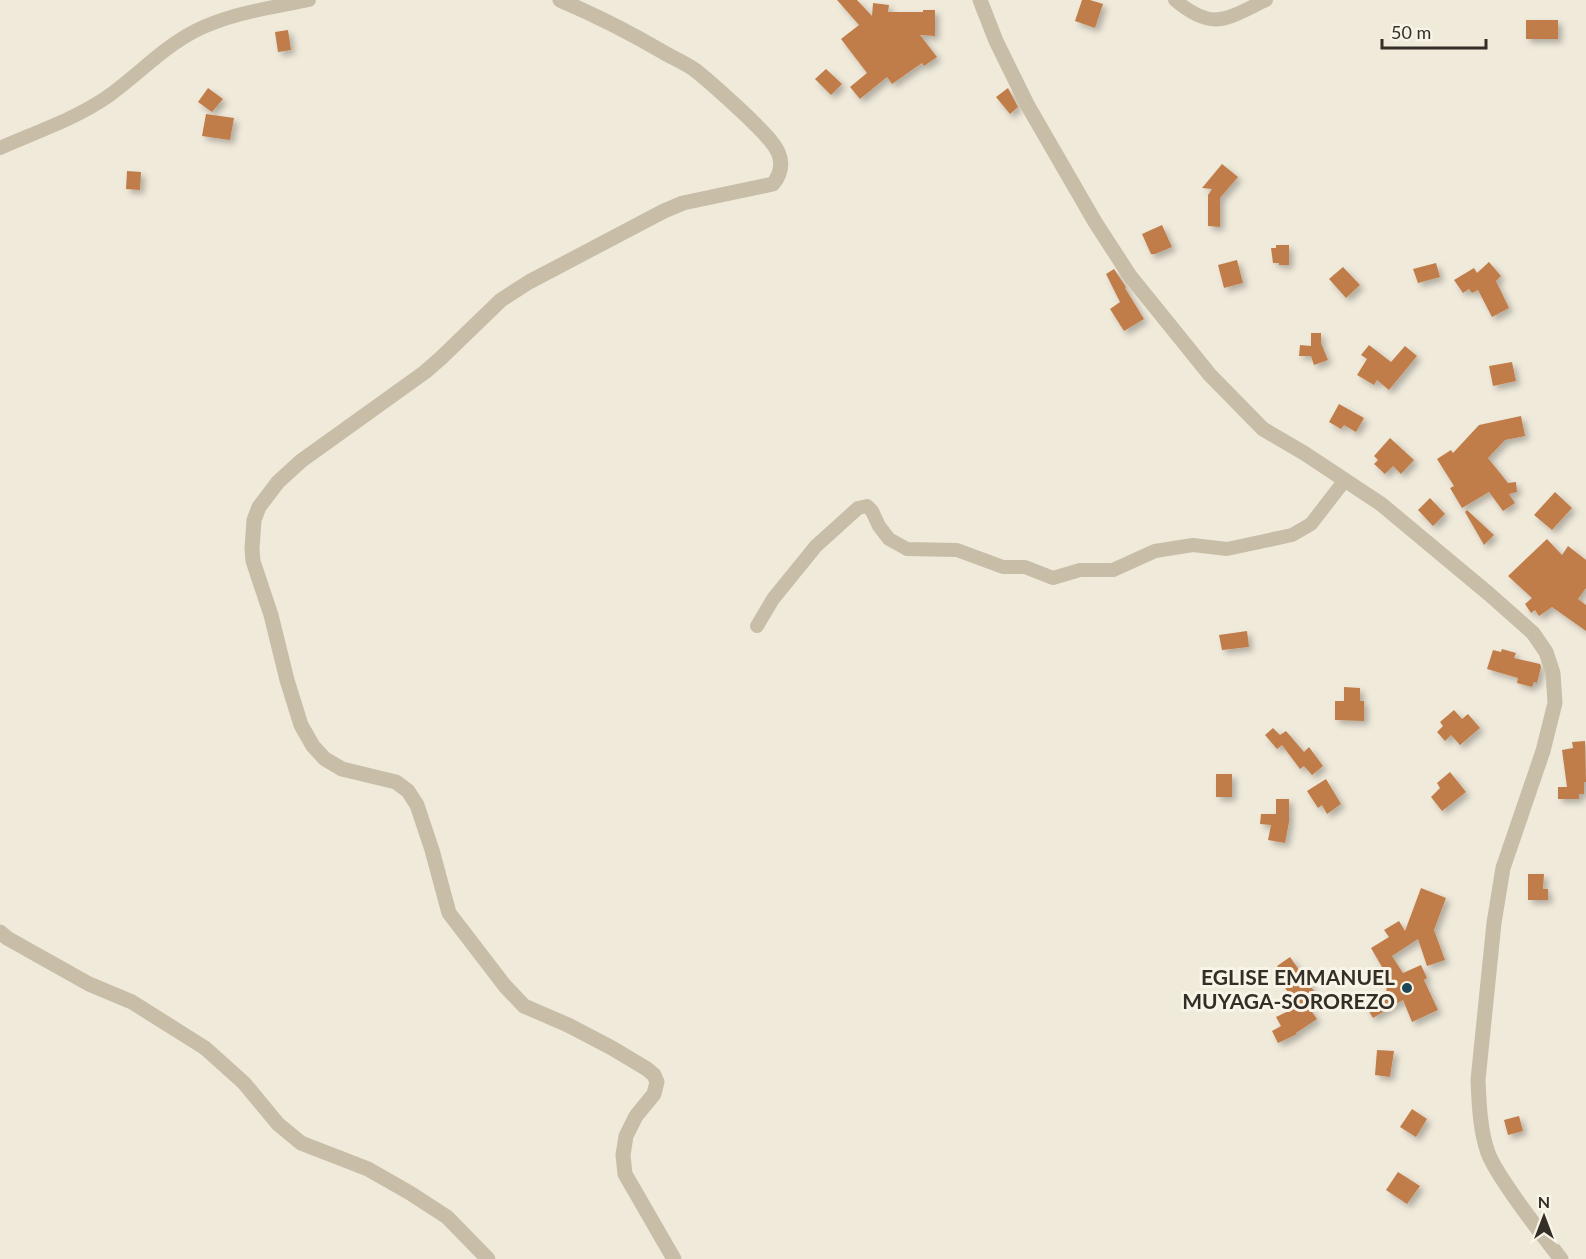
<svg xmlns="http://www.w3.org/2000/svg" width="1586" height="1259" font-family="Lato,sans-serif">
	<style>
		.building { fill: #c07d49; filter: url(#shadow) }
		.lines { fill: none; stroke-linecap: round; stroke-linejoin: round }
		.minor { stroke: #c8bda7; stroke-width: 14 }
		.tertiary { stroke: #c8bda7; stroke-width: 15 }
		.poi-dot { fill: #1f4654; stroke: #f8f4e7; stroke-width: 2 }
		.labels { text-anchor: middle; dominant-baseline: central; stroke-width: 6; stroke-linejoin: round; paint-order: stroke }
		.poi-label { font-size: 21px; font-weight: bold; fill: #352e27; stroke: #f8f4e7; text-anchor: end }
	</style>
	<defs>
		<filter id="shadow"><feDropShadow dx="4" dy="4" stdDeviation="3" flood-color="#0004"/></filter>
	</defs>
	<rect width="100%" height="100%" fill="#f0eadb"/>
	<g class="building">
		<path d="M837,0H857L872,16L873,3L889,5L888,12H923V10H935V36L920,35L937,57L924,66L922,63L892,84L887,77L860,99L850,87L867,73L841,39L859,25Z"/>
		<path d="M1082,0H1090L1103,4L1095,28L1075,21Z"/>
		<rect x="1526" y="20" width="32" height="19"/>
		<path d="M288,30L291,50L278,52L275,32Z"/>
		<path d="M826,69L842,84L831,95L815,79Z"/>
		<path d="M208,88L223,99L212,112L198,102Z"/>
		<path d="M1008,88L1018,107L1010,114L996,97Z"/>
		<path d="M206,114L234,118L230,140L202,136Z"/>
		<path d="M1222,164L1238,177L1220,198V227L1208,226V195L1212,189L1202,188Z"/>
		<path d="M127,171L141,172L140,190L126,189Z"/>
		<path d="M1162,225L1172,247L1155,254H1151L1142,234Z"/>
		<path d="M1276,245H1289V265H1279V263H1273L1271,248H1276Z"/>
		<path d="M1237,260L1243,283L1224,288L1218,265Z"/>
		<path d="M1489,262L1501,276L1496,281L1509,308L1492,317L1478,290L1472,293L1469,289L1463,293L1454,280L1474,268L1477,273Z"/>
		<path d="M1436,263L1440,277L1418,283L1413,269Z"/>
		<path d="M1343,267L1360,285L1346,298L1329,279Z"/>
		<path d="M1114,269L1126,287L1125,288L1144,319L1124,331L1110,309L1120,302L1106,274Z"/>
		<path d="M1311,333H1321V343L1328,360L1314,365L1311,356H1299L1300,345L1311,346Z"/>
		<path d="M1369,345L1391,362L1405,346L1417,356L1389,390L1377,380L1374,385L1357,375L1367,359L1361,355Z"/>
		<path d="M1512,362L1516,381L1493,386L1489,366Z"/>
		<path d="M1339,404L1364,418L1356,432L1344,425L1341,429L1329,422Z"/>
		<path d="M1521,416L1525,436L1505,440L1488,458L1508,483L1516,482L1517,492L1509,494L1515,503L1503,511L1489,492L1462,508L1450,488L1454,486L1437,459L1451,450L1453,453L1479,425Z"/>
		<path d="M1390,438L1414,460L1401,474L1393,466L1385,474L1374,464L1378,460L1374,456Z"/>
		<path d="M1555,492L1572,508L1552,530L1534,515Z"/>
		<path d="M1430,498L1445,514L1433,526L1418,510Z"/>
		<path d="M1467,510L1494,535L1484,545L1465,512Z"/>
		<path d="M1547,539L1562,555L1568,546L1586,560V588L1578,599L1586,605V631L1552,607L1539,616L1535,610L1531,613L1525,604L1532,598L1508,576Z"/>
		<path d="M1247,631L1249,647L1222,650L1219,635Z"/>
		<path d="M1502,649L1516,653L1514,658L1540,664L1541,667L1537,683L1534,682L1532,687L1517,683L1518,678L1487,669L1493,650L1501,652Z"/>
		<path d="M1344,687L1360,688V701H1364V721L1335,720V701H1344Z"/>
		<path d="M1454,710L1462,719L1468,714L1480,728L1460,745L1451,735L1445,741L1437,732L1443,726L1440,722Z"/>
		<path d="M1273,728L1280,735L1286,731L1304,752L1309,747L1323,766L1312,775L1304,766L1300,769L1282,745L1277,749L1265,735Z"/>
		<path d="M1585,741L1586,782H1584V794H1579V799H1558V787H1567L1562,750L1573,748L1572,742Z"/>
		<path d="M1450,772L1466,792L1442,811L1431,797L1440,788L1437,783Z"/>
		<rect x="1216" y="774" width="16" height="23"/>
		<path d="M1326,779L1341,804L1327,814L1322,805L1318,808L1307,791Z"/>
		<path d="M1276,799H1289V822L1285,843L1268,840L1271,825L1260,824L1261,814H1276Z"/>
		<path d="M1528,874H1544L1543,889H1548V900H1528Z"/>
		<path d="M1421,888L1446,898L1434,930L1445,960L1427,966L1418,939L1392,956L1403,973L1421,965L1427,978L1424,980L1438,1010L1412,1022L1403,1000L1373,1018L1364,1003L1387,990L1383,981L1389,979L1371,948L1389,937L1384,930L1399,921L1405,931Z"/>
		<path d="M1290,957L1302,974L1303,973L1318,998L1307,1005L1317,1019L1296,1033L1297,1034L1278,1043L1272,1031L1281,1026L1276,1017L1297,1007L1284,986L1290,983L1277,966Z"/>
		<path d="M1377,1050L1394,1051L1390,1077L1375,1075Z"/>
		<path d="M1412,1109L1427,1119L1416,1137L1400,1127Z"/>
		<path d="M1519,1116L1523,1131L1508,1135L1504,1120Z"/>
		<path d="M1398,1172L1420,1186L1407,1204L1386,1190Z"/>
	</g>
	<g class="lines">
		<g class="minor">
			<path d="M1175,0C1213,32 1226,19 1266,0"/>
			<path d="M0,148C36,132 75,119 107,97C137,76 162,48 195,31C231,13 270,8 309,0"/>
			<path d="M757,626L773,599L816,546L858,508L867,506L872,511L879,526L889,539L907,549L957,550L1003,567H1025L1053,578L1080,570H1113L1155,551L1193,545L1227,549L1292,535L1311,524L1345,480"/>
		</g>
		<g class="tertiary">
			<path d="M560,0C595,15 629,32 663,52C673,58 685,63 695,70C714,85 732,102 750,119C768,138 794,157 773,184L683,203L664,211L529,282L501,300L441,358L425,372L301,461L278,482L259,507L254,520L252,549L253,561L271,615L287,680L301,725L313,746L325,759L342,769L396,782L408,791L417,805L432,850L449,913L505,986L524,1006L568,1025L612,1048L647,1069L654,1075L657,1082L654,1094L636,1116L626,1136L623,1155L625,1174L674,1259"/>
			<path d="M980,0L996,41L1028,106L1095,222L1130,276L1210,375L1263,429L1304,453L1381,504L1489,594L1533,633L1546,652L1553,673L1555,703L1543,751L1503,868L1494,923L1478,1080C1479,1104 1480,1130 1488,1153C1493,1166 1501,1177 1509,1189C1525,1213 1543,1236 1561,1259"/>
			<path d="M0,932L7,938L89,984L132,1002L205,1048L244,1083L278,1124L301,1143L368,1169L410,1193L447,1217L488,1259"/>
		</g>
	</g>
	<circle class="poi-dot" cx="1407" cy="988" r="6"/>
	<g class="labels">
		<g class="poi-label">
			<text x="1395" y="976">EGLISE EMMANUEL<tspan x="1395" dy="24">MUYAGA-SOROREZO</tspan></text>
		</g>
	</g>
	<g transform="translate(1544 1217)" stroke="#f8f4e7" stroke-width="4.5" paint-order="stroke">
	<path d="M0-4.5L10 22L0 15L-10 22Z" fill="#352e27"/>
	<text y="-9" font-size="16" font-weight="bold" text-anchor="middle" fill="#352e27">N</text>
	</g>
	<path d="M1382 39v9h104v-9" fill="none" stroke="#352e27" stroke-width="3"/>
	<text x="1391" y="39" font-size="18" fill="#352e27" stroke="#f8f4e7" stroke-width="4.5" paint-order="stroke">50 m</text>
</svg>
